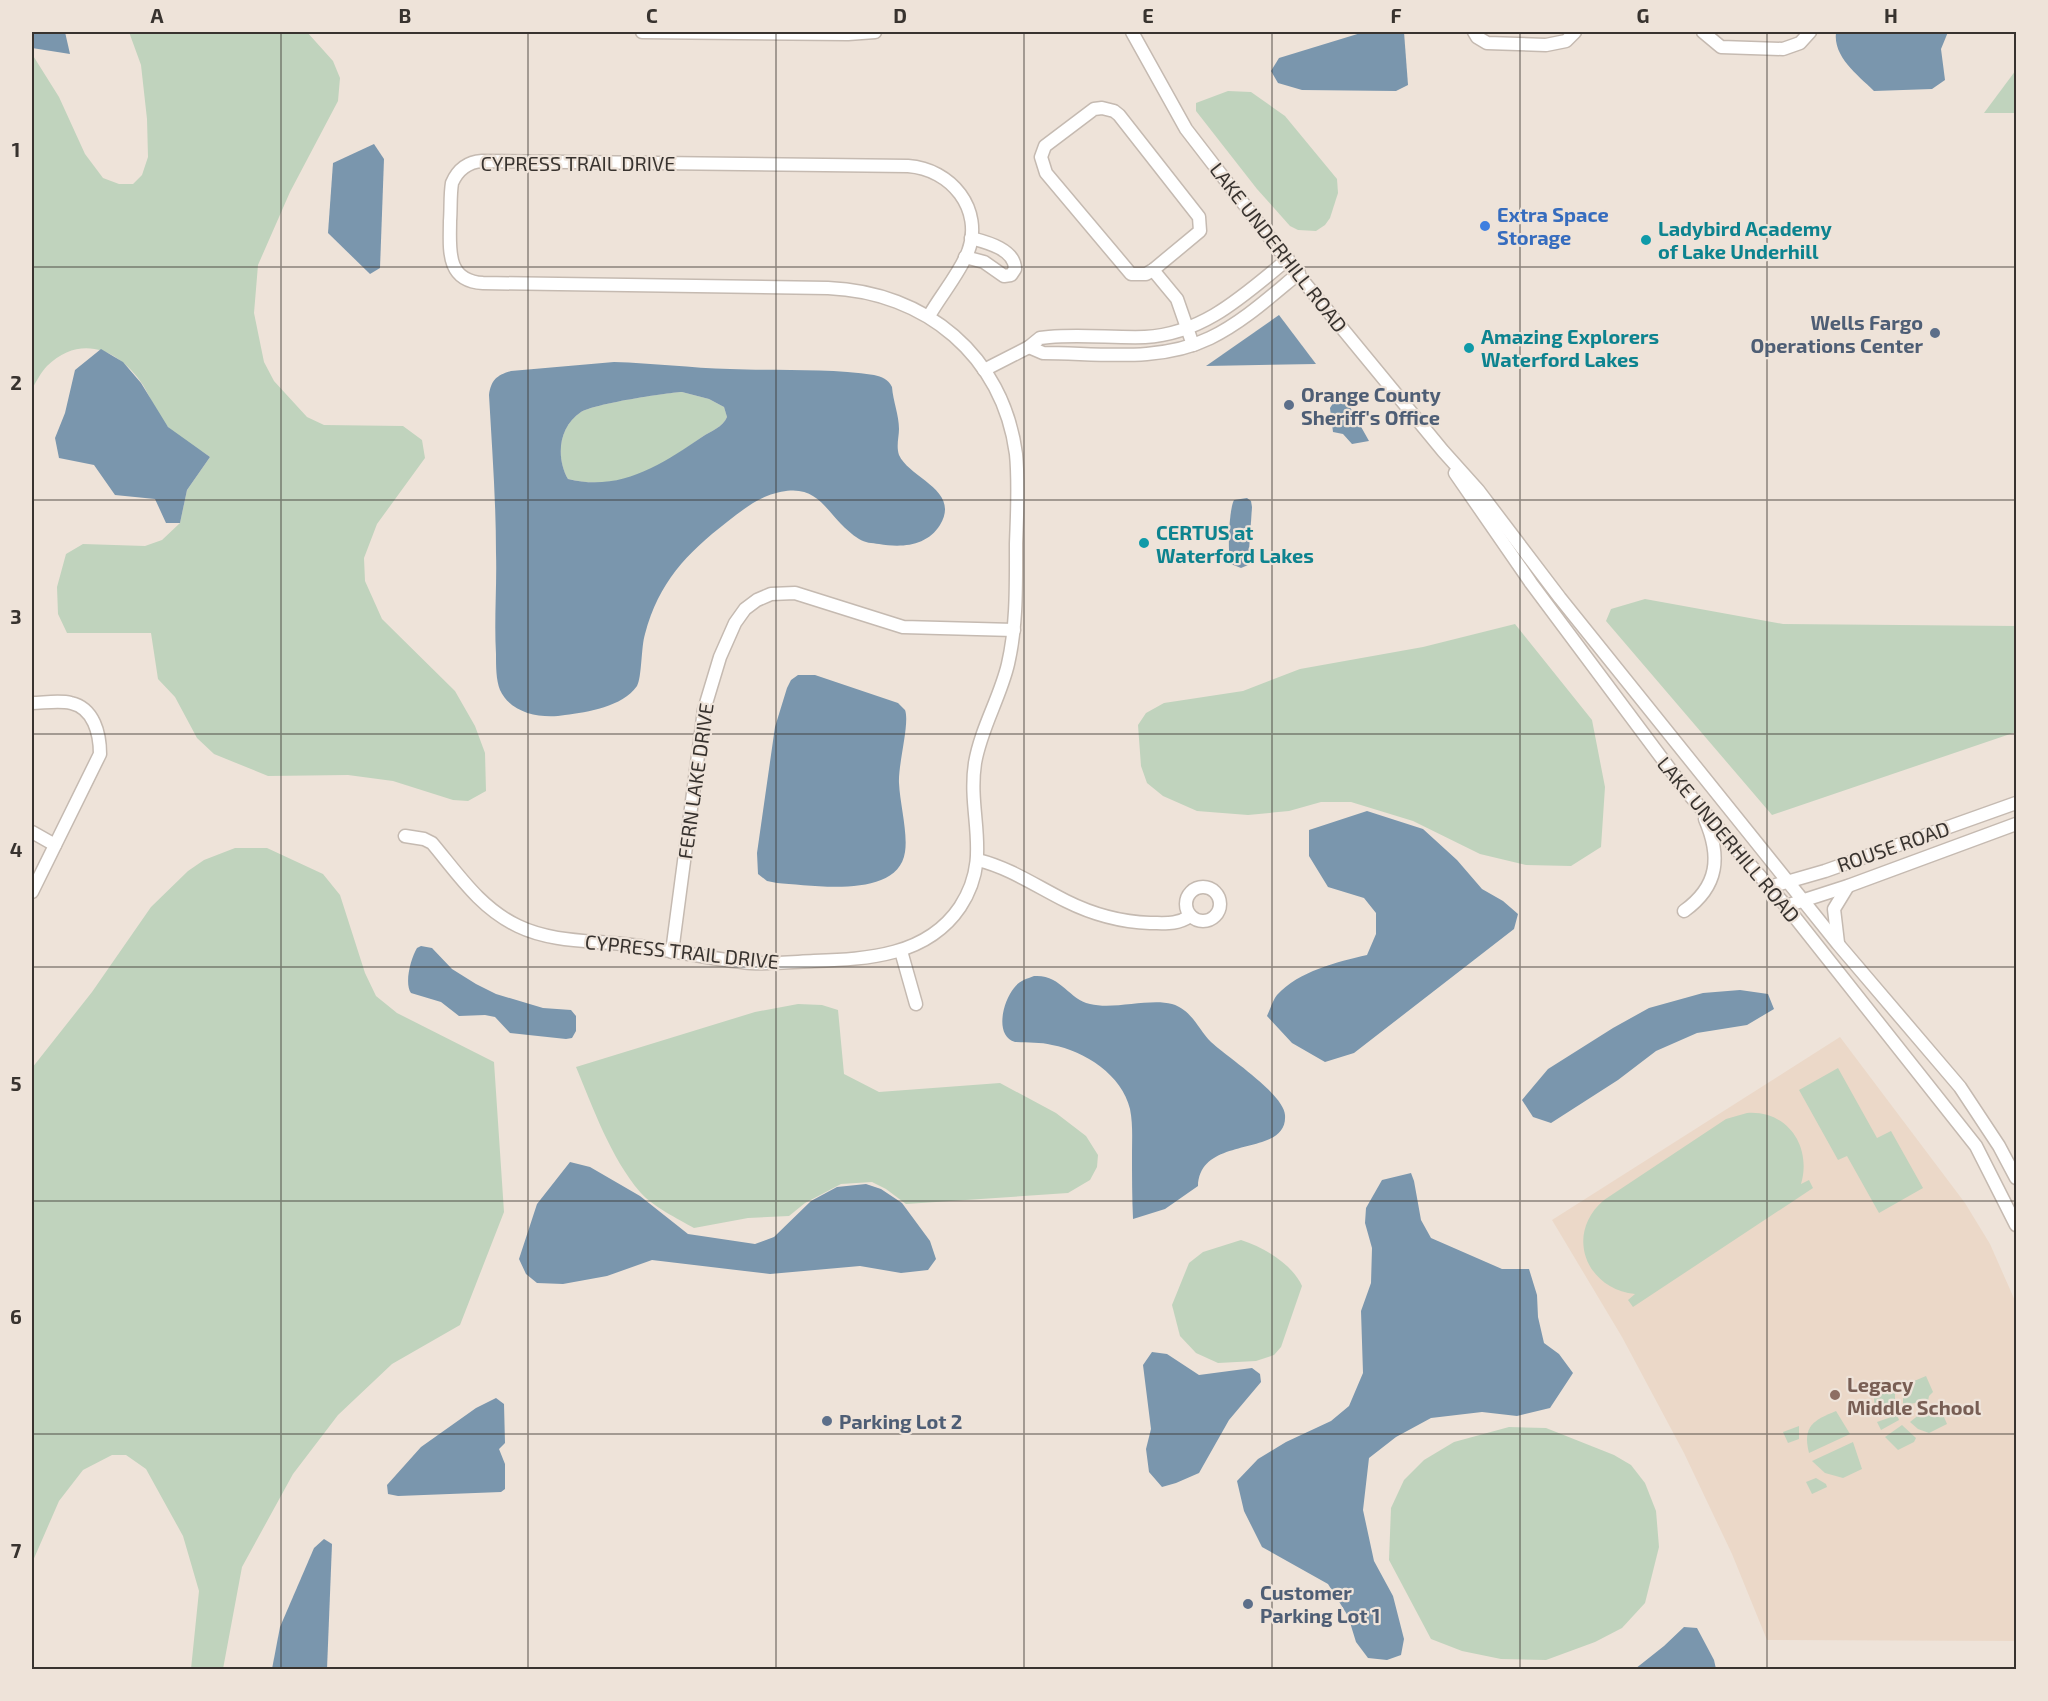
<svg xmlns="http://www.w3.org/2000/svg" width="2048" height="1701" font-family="'Exo 2',sans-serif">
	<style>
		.education { fill: #ebd8c8 }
		.green { fill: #c0d3bd }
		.water { fill: #7a96ad; fill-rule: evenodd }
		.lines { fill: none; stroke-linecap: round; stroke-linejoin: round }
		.minor-casing { stroke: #c5bab1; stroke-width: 15 }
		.minor { stroke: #fff; stroke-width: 12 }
		.grid { fill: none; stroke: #38332f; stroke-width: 1.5; stroke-opacity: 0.55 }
		.shop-dot { fill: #3f7fe0; stroke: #eee3d9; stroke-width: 2 }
		.culture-dot { fill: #0f9aa8; stroke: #eee3d9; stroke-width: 2 }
		.service-dot { fill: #5c6f8a; stroke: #eee3d9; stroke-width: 2 }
		.education-dot { fill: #8d6e63; stroke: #eee3d9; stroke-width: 2 }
		.labels { text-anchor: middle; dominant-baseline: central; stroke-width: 4.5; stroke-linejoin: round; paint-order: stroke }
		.street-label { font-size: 20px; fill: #38332f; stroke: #eee3d9 }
		.shop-label { font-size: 20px; font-weight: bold; fill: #366cbe; stroke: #eee3d9; text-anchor: start }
		.culture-label { font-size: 20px; font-weight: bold; fill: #0d838f; stroke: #eee3d9; text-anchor: start }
		.service-label { font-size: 20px; font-weight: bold; fill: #4e5e75; stroke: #eee3d9; text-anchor: start }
		.education-label { font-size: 20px; font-weight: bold; fill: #785e54; stroke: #eee3d9; text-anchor: start }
		.neatline { fill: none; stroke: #38332f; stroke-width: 2 }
		.grid-label { font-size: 20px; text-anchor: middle; font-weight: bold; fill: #38332f }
	</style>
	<rect width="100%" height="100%" fill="#eee3d9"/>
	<path class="education" d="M1840,1037L1965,1203L1990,1244L2016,1303V1641L1767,1640L1732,1554L1684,1453L1622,1337L1552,1220Z"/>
	<g class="green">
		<path d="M129,32H307L333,61L340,78L338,101L290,192L258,265L254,313L264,362L274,381L307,417L324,425L403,426L422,440L425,458L377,524L364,558L365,581L382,619L455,691L475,726L485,753L486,791L468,801L453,800L393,781L348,775L268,776L214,754L197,738L175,697L158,679L151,633H67L58,614L57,587L66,554L83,544L145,546L162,540L180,523L187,490L210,457C197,448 181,439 169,428C158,417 151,398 143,385C120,350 81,333 47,366C41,372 36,382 32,389V54L59,97L85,154L103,178L119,184H133L142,175L148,157L147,119L141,65Z"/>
		<path d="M2016,70V113H1984Z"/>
		<path d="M1228,91L1251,92L1285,116L1337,179L1338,193L1330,218L1325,225L1316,231L1298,230L1290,226L1257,189L1196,111V103Z"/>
		<path d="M682,392L709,399L724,407L727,417C723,427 711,431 702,437C660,467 622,492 568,479C556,458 558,427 581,412C594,404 663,393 682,392Z"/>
		<path d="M1645,599L1783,624L2016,626V732L1772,815L1606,621L1611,609Z"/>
		<path d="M1515,624L1592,720L1605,787L1601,847L1571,866L1526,865L1480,854L1413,821L1351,802H1321L1289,811L1248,815L1197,811L1163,796L1147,783L1141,766L1138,725L1146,713L1164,703L1243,691L1300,669L1423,647Z"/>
		<path d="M235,848H267L323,874L340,895L365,973L376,996L397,1013L494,1062L504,1212L460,1325L392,1364L338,1415L293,1474L242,1567L223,1669H191L199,1591L183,1536L146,1469L126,1455H112L83,1470L59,1501L32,1563V1068L92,992L151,907L188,871L204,860Z"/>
		<path d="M798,1004L822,1005L838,1010L844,1074L879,1092L1000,1083L1056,1113L1086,1136L1098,1155L1097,1167L1090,1180L1068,1193L906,1204L886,1189L872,1182L841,1184L805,1203L789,1216L748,1218L694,1228C678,1219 652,1206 640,1192C611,1158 593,1108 576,1067L755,1012Z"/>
		<path d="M1838,1068L1877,1138L1891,1131L1923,1188L1879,1213L1847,1156L1838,1160L1799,1090Z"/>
		<path d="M1747,1113C1788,1110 1812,1147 1801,1184L1809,1180L1813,1188L1633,1307L1628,1300L1635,1294C1586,1289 1564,1234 1604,1200L1726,1119Z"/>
		<path d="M1241,1240C1264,1247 1292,1264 1302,1286L1281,1347L1274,1355L1256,1361L1218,1363L1196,1353L1180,1336L1172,1305L1189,1263L1203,1252Z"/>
		<path d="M1926,1376L1933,1392L1929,1396L1928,1401L1903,1405V1395L1907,1384Z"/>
		<path d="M1891,1390L1895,1391V1409L1875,1414L1874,1398Z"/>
		<path d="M1930,1406L1934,1408H1940L1947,1424L1929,1433L1918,1429L1910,1422Z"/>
		<path d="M1836,1411L1850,1434L1809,1453C1802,1426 1814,1420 1836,1411Z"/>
		<path d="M1897,1415L1899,1420L1881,1430L1877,1422Z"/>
		<path d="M1902,1425L1916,1438L1914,1442L1898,1450L1885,1437Z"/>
		<path d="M1799,1426V1439L1788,1443L1783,1432Z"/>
		<path d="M1509,1427L1546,1428L1614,1455L1631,1465L1645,1483L1656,1511L1659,1547L1645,1603L1622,1628L1595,1642L1546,1660L1501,1659L1462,1651L1431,1639L1389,1560L1391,1508L1404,1480L1424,1460L1454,1442Z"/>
		<path d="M1853,1442L1862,1469L1843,1478L1825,1473L1812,1461Z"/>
		<path d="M1816,1478L1826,1484L1827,1487L1812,1494L1806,1482Z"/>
	</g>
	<g class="water">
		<path d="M32,32H65L70,54L32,48Z"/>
		<path d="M1364,32H1404L1408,85L1396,91L1302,90L1278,83L1271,71L1279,58Z"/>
		<path d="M1836,32H1948L1941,49L1945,80L1932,89L1874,91C1857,74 1833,57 1836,32Z"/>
		<path d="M374,144L384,159L380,268L370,274L328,233L333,163Z"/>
		<path d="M1279,315L1316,364L1206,366Z"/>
		<path d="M101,349L123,362L141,383L168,427L210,457L187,490L180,523H166L155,499L115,495L94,465L59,458L55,438L65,413L75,370Z"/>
		<path d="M614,362C653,363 691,368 730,369C775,371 830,368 874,375C882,377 888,379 892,387C893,401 899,415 899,429C899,437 896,446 899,455C910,479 961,490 940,525C927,546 902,548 879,544C872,543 865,543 859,539C823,516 822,476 767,496C752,502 740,512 727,522C686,554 659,582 645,634C641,647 642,677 637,686C622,707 588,712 565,715C542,719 511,714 500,690C496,680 496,666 496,654C494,620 497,587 496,553C496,501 492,448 489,395C491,380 497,375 511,371ZM682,392L709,399L724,407L727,417C723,427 711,431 702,437C661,465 620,492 568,479C556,458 558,427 581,412C594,404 664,393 682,392Z"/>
		<path d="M1341,391L1369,441L1352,444L1343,434L1333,432L1330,408Z"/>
		<path d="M1247,498L1251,501L1252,507L1248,565L1241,568L1231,564C1227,555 1229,509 1234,500Z"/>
		<path d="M798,675H815L898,703L905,710C910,723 898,764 899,783C900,804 908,833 905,852C898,900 811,885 777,883L767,881L758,874L757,853L775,727L787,688L791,680Z"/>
		<path d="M1367,811L1423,829L1457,860L1482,889L1503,901L1518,914L1514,929L1354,1053L1325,1062L1292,1043L1267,1016C1270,1009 1273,1000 1277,995C1299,971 1337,962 1367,955L1376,934V913L1364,898L1328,887L1309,856V830Z"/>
		<path d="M421,946L432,948L452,969L476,984L496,994L543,1008L571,1010L576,1016V1031L572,1038L566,1039L510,1033L495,1017L485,1015L459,1016L441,1002L411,993C404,983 411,958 417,948Z"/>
		<path d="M1034,976C1061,974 1068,999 1090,1004C1114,1010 1149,998 1172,1004C1192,1010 1198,1029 1211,1042C1227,1057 1284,1094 1285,1115C1288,1159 1200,1133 1198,1186L1165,1209L1133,1219C1132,1197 1132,1176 1132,1154C1132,1139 1133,1124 1130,1109C1122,1075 1085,1051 1052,1045C1040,1042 1028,1043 1015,1042C994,1036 1003,1001 1014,988C1019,981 1026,979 1034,976Z"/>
		<path d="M1740,990L1768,994L1774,1009L1747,1025L1697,1033L1656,1051L1618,1080L1551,1123L1533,1117L1522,1100L1548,1069L1613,1028L1649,1008L1703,993Z"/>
		<path d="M570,1162L590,1167L640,1196L688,1234L755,1244L774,1237L811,1201L837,1187L866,1184L881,1189L902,1203L930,1241L936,1259L928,1270L901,1273L860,1266L770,1274L652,1260L607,1276L563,1284L537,1283L526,1274L519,1259L537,1204Z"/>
		<path d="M1411,1173L1414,1181L1421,1220L1431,1238L1502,1269H1529L1537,1295L1538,1317L1544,1343L1559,1354L1573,1373L1550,1408L1517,1416L1482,1412L1431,1418L1396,1437L1369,1458L1363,1510L1374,1561L1393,1596L1404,1639L1401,1655L1387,1660L1368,1658L1356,1642L1348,1616L1328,1584L1262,1547L1244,1511L1237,1481L1258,1459L1286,1442L1331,1421L1349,1406L1363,1373L1361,1311L1371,1283L1372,1248L1365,1223L1366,1208L1382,1180Z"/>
		<path d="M1152,1352L1167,1354L1199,1375L1252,1368L1260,1374L1261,1382L1229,1420L1199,1473L1176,1483L1162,1487L1149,1472L1146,1449L1151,1429L1143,1365Z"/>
		<path d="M496,1398L504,1404L505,1443L499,1449L505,1464V1489L501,1492L398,1496L388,1494L387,1485L421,1447L476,1408Z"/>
		<path d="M324,1539L332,1544L327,1669H272L280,1627L314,1548Z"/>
		<path d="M1684,1627L1697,1628L1714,1660L1716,1669H1635L1664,1646Z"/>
	</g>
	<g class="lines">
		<defs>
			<g id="minor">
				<path d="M642,32L848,34L875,32"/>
				<path d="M1132,32L1186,129L1304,282L1443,451L1478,490L1560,598L1838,944L1960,1087L1999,1146L2016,1178"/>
				<path d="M1474,32L1477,37L1487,43L1546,45L1566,41L1575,32"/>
				<path d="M1703,32L1721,47L1783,49L1800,43L1810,32"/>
				<path d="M1102,108L1114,111L1119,115L1199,217L1200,231L1153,270L1146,274H1131L1046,173L1041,157L1045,146L1094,109Z"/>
				<path d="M965,257L984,262L1004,276L1011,275L1015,269C1015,249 986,242 971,238"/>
				<path d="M1288,259C1245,294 1204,334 1145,337C1113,338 1081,334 1049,337L1040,338L1029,347L1043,353C1098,353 1159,363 1210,338C1243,322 1271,296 1299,273"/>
				<path d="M1153,270L1177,299L1193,345"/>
				<path d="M984,370L1029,347"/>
				<path d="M1455,473L1531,583L1687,792L1786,906L1976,1146L2016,1225"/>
				<path d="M32,703C43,703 59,700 71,703C94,708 100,734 100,754L32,892"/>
				<path d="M32,832L55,845"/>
				<path d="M405,836L424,839L432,843C458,874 480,908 518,926C553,943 594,940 631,945C671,950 711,959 751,963C772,964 793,962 814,961C868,959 927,956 960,907C993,857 967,816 975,763C981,728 1000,698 1008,664C1017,625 1016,584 1016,544C1017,514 1019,484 1016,454C1003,356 926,292 828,288L483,283C445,281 450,248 450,221C451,208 450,195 452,183C458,169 468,162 482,161L908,166C951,169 984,209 968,252C959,274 941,295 929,316"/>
				<path d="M978,860C1010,868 1036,886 1066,901C1092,914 1121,922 1150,923C1165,923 1177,925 1190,916"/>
				<circle cx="1203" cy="904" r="17"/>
				<path d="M1769,887L1825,871L2016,803"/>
				<path d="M1786,906L1848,886L2016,824"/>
				<path d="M1684,911C1719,886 1721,856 1705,819"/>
				<path d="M1838,943L1834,909L1848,886"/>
				<path d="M901,951L916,1004"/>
				<path d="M672,952L704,710L720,657L735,623L745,609L757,600L771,594L795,593L903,627L1014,630"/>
			</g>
		</defs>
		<use href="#minor" class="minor-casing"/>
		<use href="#minor" class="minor"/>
	</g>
	<path class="grid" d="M281,32V1670M528,32V1670M776,32V1670M1024,32V1670M1272,32V1670M1520,32V1670M1767,32V1670M32,267H2016M32,500H2016M32,734H2016M32,967H2016M32,1201H2016M32,1434H2016"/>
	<circle class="shop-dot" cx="1485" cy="226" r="6"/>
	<g class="culture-dot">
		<circle cx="1646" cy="240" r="6"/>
		<circle cx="1469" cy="348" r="6"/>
		<circle cx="1144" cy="543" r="6"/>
	</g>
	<g class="service-dot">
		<circle cx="1935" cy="333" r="6"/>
		<circle cx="1289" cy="405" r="6"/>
		<circle cx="827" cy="1421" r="6"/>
		<circle cx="1248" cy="1604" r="6"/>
	</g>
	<circle class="education-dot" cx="1835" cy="1395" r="6"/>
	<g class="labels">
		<g class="street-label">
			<text x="578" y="163">CYPRESS TRAIL DRIVE</text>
			<text transform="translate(1279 247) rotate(52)">LAKE UNDERHILL ROAD</text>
			<text transform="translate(695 781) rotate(-82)">FERN LAKE DRIVE</text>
			<text transform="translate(1729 839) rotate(50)">LAKE UNDERHILL ROAD</text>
			<text transform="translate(1893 846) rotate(-19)">ROUSE ROAD</text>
			<text transform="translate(682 951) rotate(6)">CYPRESS TRAIL DRIVE</text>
		</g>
		<g class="shop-label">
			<text x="1497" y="214">Extra Space<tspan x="1497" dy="23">Storage</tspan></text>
		</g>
		<g class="culture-label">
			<text x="1658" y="228">Ladybird Academy<tspan x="1658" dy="23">of Lake Underhill</tspan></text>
			<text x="1481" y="336">Amazing Explorers<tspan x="1481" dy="23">Waterford Lakes</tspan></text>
			<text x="1156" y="532">CERTUS at<tspan x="1156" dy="23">Waterford Lakes</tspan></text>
		</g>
		<g class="service-label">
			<text x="1923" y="322" text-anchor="end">Wells Fargo<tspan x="1923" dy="23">Operations Center</tspan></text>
			<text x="1301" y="394">Orange County<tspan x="1301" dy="23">Sheriff's Office</tspan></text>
			<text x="839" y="1421">Parking Lot 2</text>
			<text x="1260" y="1592">Customer<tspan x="1260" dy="23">Parking Lot 1</tspan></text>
		</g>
		<g class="education-label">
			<text x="1847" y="1384">Legacy<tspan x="1847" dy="23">Middle School</tspan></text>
		</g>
	</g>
	<rect width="2048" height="1701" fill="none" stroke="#eee3d9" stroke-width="66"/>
	<rect x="33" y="33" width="1982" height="1635" class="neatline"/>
	<g class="grid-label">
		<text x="157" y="23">A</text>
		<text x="405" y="23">B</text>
		<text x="652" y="23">C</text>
		<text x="900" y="23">D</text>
		<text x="1148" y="23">E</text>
		<text x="1396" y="23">F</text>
		<text x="1643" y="23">G</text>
		<text x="1891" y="23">H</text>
		<text x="16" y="157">1</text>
		<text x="16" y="390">2</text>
		<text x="16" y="624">3</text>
		<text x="16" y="857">4</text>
		<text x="16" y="1091">5</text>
		<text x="16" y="1324">6</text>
		<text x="16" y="1558">7</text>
	</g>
</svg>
